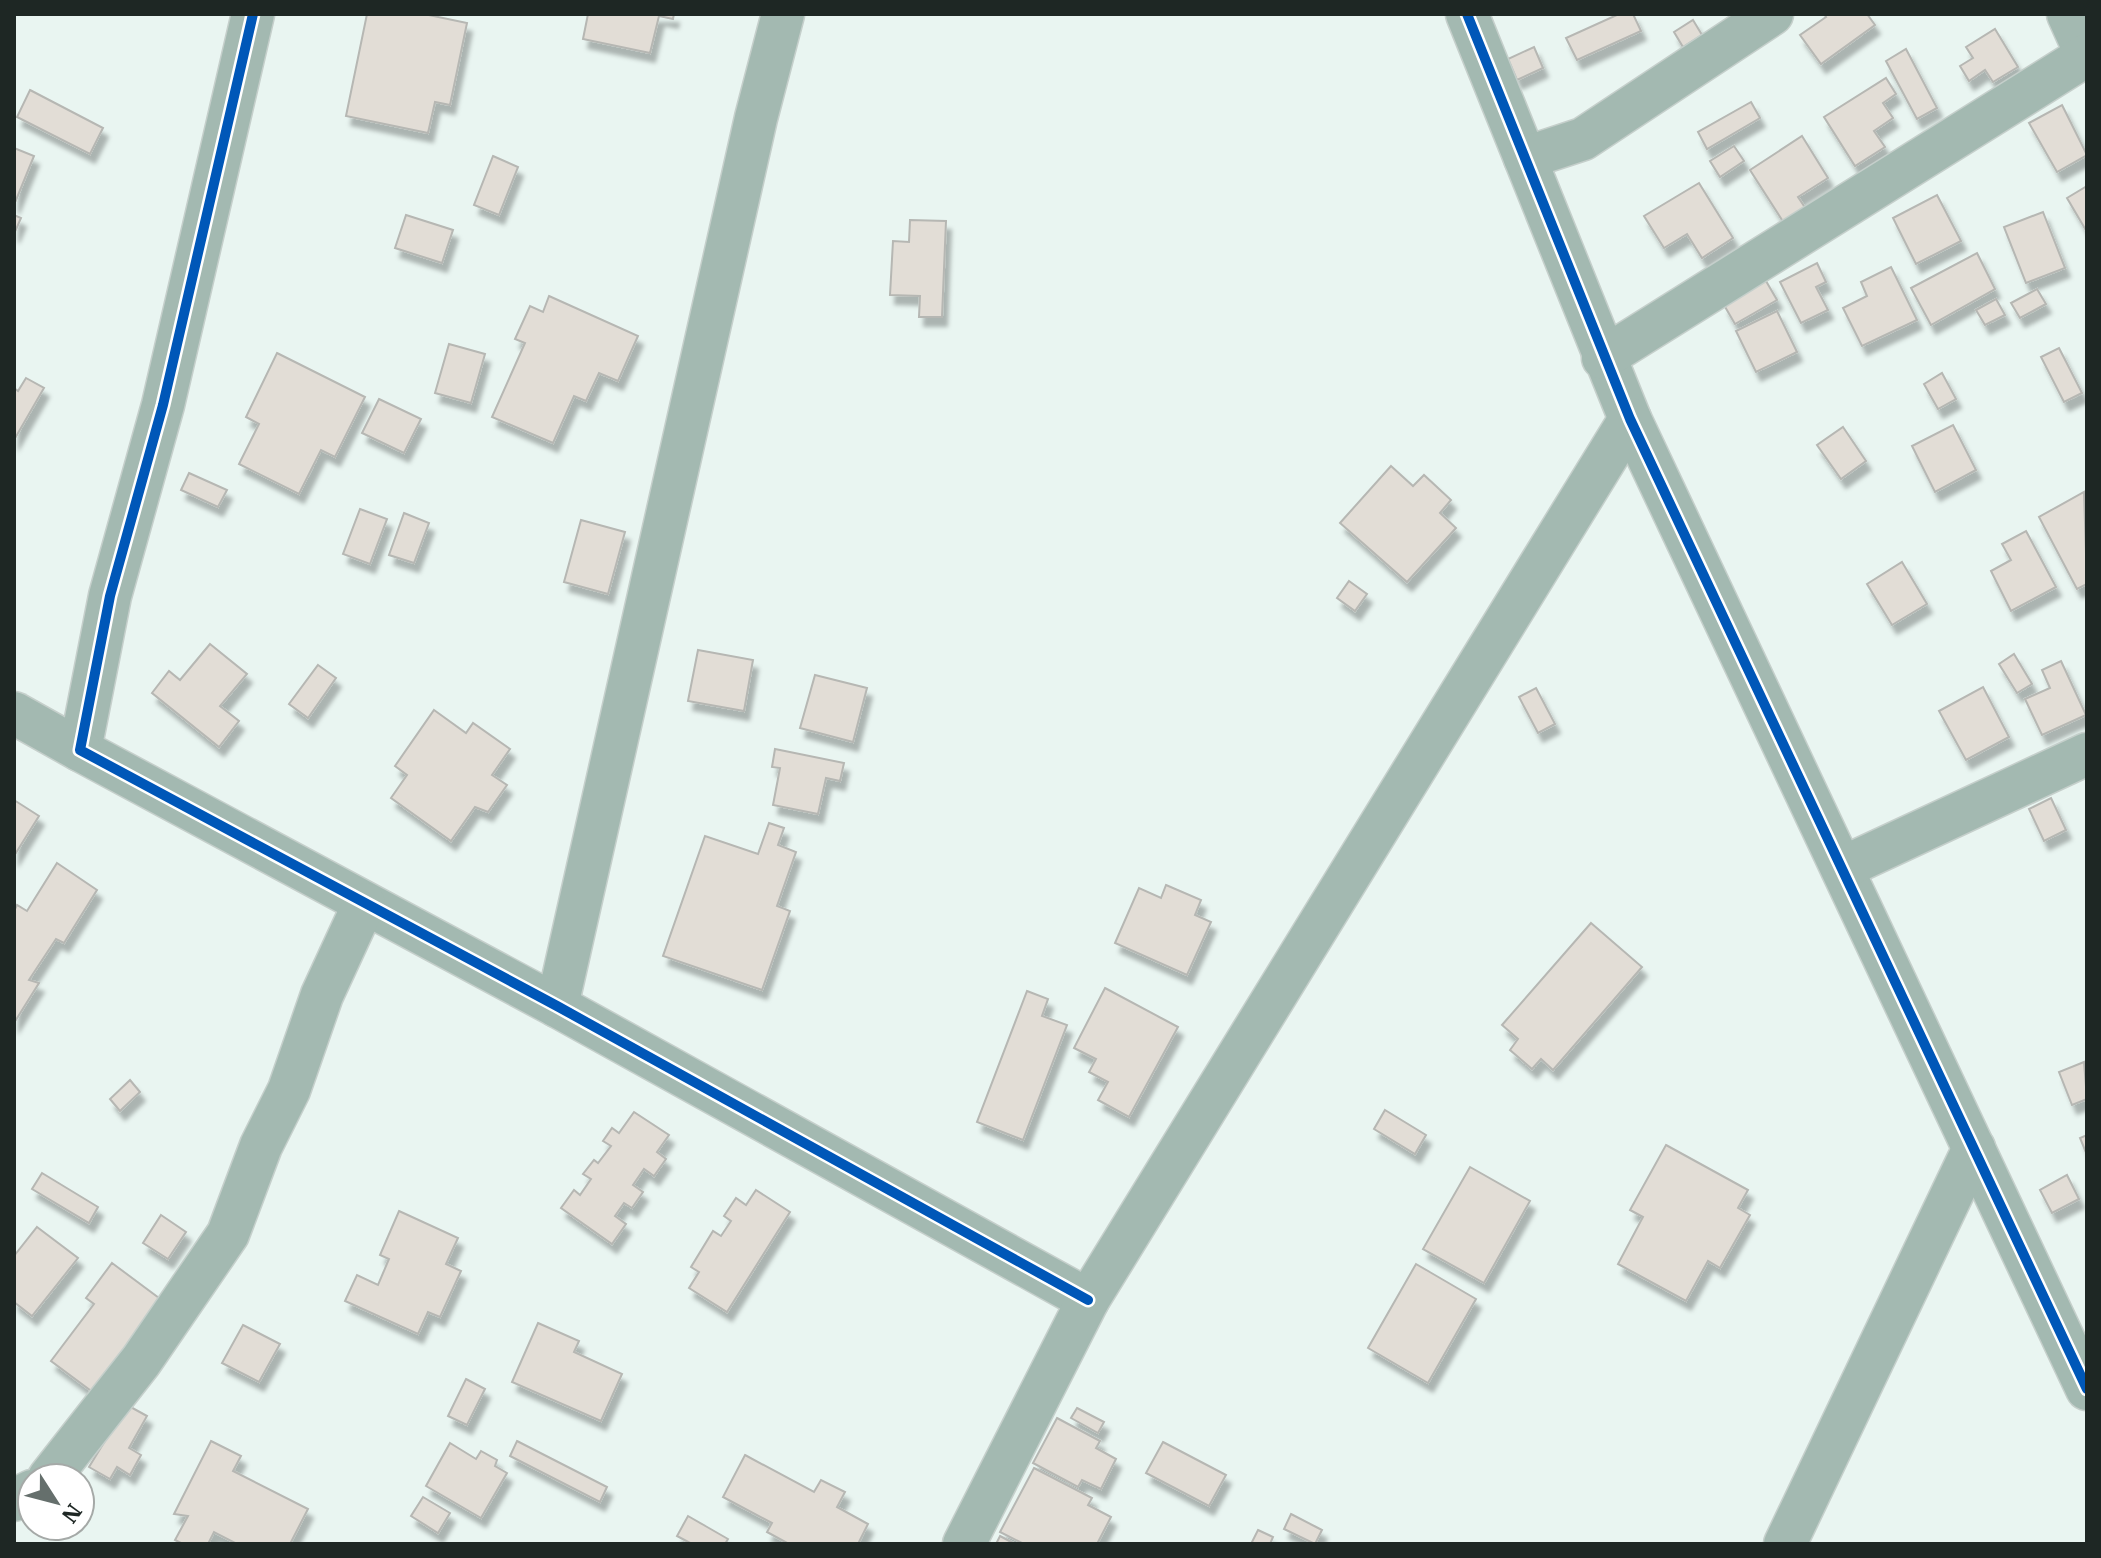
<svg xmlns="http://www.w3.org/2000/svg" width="2101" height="1558" font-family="'IBM Plex Serif',serif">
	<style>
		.building { fill: #e2ddd6; stroke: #b6b7b3; stroke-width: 2; filter: url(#shadow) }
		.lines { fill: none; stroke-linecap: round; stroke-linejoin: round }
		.minor-casing { stroke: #c5cfcb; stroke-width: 45 }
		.minor { stroke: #a3b9b1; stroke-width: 42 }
		.cycleway-casing { stroke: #fff; stroke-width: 15 }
		.cycleway { stroke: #0057b8; stroke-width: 10 }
	</style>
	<defs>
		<filter id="shadow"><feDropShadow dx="5" dy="9" stdDeviation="2" flood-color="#0004"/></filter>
	</defs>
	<rect width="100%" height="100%" fill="#e9f5f1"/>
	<g class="building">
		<path d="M367,14H424L467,23L450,105L435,102L428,133L346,116Z"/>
		<path d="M588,14H674L673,19L659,16L650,53L583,39Z"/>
		<path d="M1619,14H1633L1641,31L1577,60L1566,38Z"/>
		<path d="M1824,14H1867L1875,25L1821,64L1800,35L1826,17Z"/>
		<path d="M1693,20L1702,35L1683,47L1674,32Z"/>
		<path d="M1995,29L2018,67L1993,82L1985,70L1969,81L1960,66L1973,58L1966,47Z"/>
		<path d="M1534,47L1543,68L1517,80L1508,59Z"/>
		<path d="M1906,49L1937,108L1917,119L1886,61Z"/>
		<path d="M1886,78L1896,94L1883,103L1893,118L1874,131L1885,147L1855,166L1824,117Z"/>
		<path d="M30,90L103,128L90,154L17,117Z"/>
		<path d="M1751,102L1760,118L1707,149L1698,132Z"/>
		<path d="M2062,105L2087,155L2057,172L2029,123Z"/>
		<path d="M1802,136L1828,178L1798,197L1806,209L1784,223L1750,170Z"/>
		<path d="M1734,146L1744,161L1720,177L1710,161Z"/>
		<path d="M14,148L34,156L14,205Z"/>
		<path d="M493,156L518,167L499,215L474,205Z"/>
		<path d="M1699,183L1733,238L1702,258L1687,234L1664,248L1644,216Z"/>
		<path d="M2087,186V232L2067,198Z"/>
		<path d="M1937,195L1961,241L1916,264L1893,218Z"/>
		<path d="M2043,212L2065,268L2026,283L2004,227Z"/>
		<path d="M14,215L21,218L14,234Z"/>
		<path d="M406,215L453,230L442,263L395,248Z"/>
		<path d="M910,220L946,221L942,317H919L920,296L890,295L893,241L909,242Z"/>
		<path d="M1977,253L1995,289L1931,325L1911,288Z"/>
		<path d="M1817,263L1826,282L1816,287L1828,310L1801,323L1780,282Z"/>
		<path d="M1891,267L1917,320L1862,346L1843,308L1867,296L1861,282Z"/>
		<path d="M1766,281L1777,300L1735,324L1724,305Z"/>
		<path d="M2037,289L2046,304L2020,318L2011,303Z"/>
		<path d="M549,296L638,336L618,381L599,373L586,401L574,396L553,443L492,417L525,343L515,339L530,306L543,312Z"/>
		<path d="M1996,299L2005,315L1985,325L1976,310Z"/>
		<path d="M1777,311L1797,352L1756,372L1736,331Z"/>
		<path d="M449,344L485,354L471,403L435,393Z"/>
		<path d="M2059,348L2082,393L2064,402L2041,357Z"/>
		<path d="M277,353L365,397L335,457L321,450L299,494L239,464L259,424L246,417Z"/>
		<path d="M1942,373L1956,399L1938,409L1924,384Z"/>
		<path d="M26,378L44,388L14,440V388L18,391Z"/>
		<path d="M379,399L421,419L404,453L362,433Z"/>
		<path d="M1953,425L1976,470L1935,492L1912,446Z"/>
		<path d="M1843,427L1866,461L1841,479L1817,445Z"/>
		<path d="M1391,466L1413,486L1424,475L1451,500L1440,513L1456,528L1407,582L1340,523Z"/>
		<path d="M189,473L227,490L218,507L181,490Z"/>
		<path d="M2084,492L2087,584L2077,589L2039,517Z"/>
		<path d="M360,509L387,519L370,564L343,554Z"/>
		<path d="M404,513L429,523L414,563L389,555Z"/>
		<path d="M581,520L625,532L608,594L564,582Z"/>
		<path d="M2026,531L2056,587L2011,611L1991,571L2011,560L2002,544Z"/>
		<path d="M1902,562L1927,604L1892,625L1867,584Z"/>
		<path d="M1349,581L1367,594L1355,611L1337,598Z"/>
		<path d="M210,644L247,674L220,706L239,721L219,747L152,693L169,671L180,680Z"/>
		<path d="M698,650L753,660L744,711L688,701Z"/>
		<path d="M2014,654L2032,684L2017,693L1999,664Z"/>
		<path d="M2061,661L2086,715L2042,735L2025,699L2050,688L2042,670Z"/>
		<path d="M318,665L336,678L308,718L289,704Z"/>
		<path d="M815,675L867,688L853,742L800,728Z"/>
		<path d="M1983,687L2009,737L1966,760L1939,711Z"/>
		<path d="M1536,688L1555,724L1538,733L1519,697Z"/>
		<path d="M434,710L466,733L473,723L510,749L492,775L507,785L488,812L475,807L451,841L391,798L407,775L395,766Z"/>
		<path d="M775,749L844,763L840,781L826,778L818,814L773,805L780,768L772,767Z"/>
		<path d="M2051,798L2066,830L2044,841L2029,809Z"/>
		<path d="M14,800L39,816L14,856Z"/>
		<path d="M769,823L784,828L778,845L796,852L777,906L790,911L762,990L663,956L705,836L758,854Z"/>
		<path d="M57,863L97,890L64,943L56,939L29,980L39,983L14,1023V911L17,905L27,911Z"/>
		<path d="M1166,885L1201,900L1195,915L1211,922L1187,975L1115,943L1139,888L1161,898Z"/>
		<path d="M1591,923L1642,967L1553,1070L1541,1059L1532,1069L1510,1050L1518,1039L1502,1025Z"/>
		<path d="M1105,988L1178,1027L1129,1117L1098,1100L1108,1082L1089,1072L1096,1059L1074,1048Z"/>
		<path d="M1027,991L1048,999L1042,1016L1067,1025L1023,1140L977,1122Z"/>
		<path d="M2084,1062L2087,1099L2072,1105L2059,1072Z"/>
		<path d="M130,1080L140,1092L120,1111L110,1099Z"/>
		<path d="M1385,1110L1426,1135L1415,1154L1374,1129Z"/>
		<path d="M634,1112L669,1135L657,1152L666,1159L654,1176L644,1169L633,1185L643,1192L632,1208L624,1203L615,1216L626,1224L612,1244L561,1208L574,1190L580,1195L591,1179L583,1174L594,1160L598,1163L611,1146L603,1141L612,1128L619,1133Z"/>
		<path d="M2087,1135V1155L2080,1138Z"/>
		<path d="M1666,1145L1748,1190L1738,1208L1750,1215L1720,1268L1708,1261L1686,1301L1618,1264L1643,1217L1630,1210Z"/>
		<path d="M1470,1167L1530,1201L1484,1283L1423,1249Z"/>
		<path d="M42,1173L98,1207L89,1223L32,1189Z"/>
		<path d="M2067,1175L2079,1199L2052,1213L2040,1190Z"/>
		<path d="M756,1190L790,1212L727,1312L689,1288L699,1272L691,1267L713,1231L721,1236L731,1221L724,1216L736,1198L746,1205Z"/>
		<path d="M399,1211L458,1238L446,1264L461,1271L440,1317L428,1312L418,1334L345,1301L357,1275L378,1285L389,1259L380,1255Z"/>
		<path d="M161,1215L186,1232L168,1259L143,1243Z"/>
		<path d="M37,1227L78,1258L32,1316L14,1302V1256Z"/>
		<path d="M112,1263L167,1304L98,1396L51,1361L94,1304L86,1298Z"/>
		<path d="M1416,1264L1476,1299L1428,1383L1368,1348Z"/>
		<path d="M538,1323L579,1341L574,1352L622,1374L601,1421L512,1382Z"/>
		<path d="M243,1325L280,1344L259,1382L222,1363Z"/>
		<path d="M466,1379L485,1389L467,1425L448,1416Z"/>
		<path d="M127,1405L147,1416L129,1448L141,1455L130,1475L117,1467L110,1479L89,1467Z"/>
		<path d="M1077,1408L1104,1422L1098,1433L1071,1418Z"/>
		<path d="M1057,1418L1100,1441L1096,1448L1116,1459L1101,1489L1082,1480L1078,1487L1033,1463Z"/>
		<path d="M211,1441L241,1456L233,1471L308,1509L290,1544H237L214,1532L208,1544H183L175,1540L188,1516L174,1514Z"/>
		<path d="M517,1441L607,1487L600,1502L510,1456Z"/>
		<path d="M1163,1442L1226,1475L1209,1506L1146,1473Z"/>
		<path d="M450,1443L476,1459L481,1451L497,1460L495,1466L507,1473L481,1518L426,1486Z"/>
		<path d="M745,1455L814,1492L821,1480L845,1492L837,1507L868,1524L858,1544H789L767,1532L772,1523L723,1497Z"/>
		<path d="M1034,1468L1092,1498L1088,1505L1111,1517L1097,1544H1024L1000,1532Z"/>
		<path d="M423,1497L450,1513L438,1533L411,1516Z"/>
		<path d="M1291,1514L1322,1530L1315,1544L1284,1529Z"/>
		<path d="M688,1516L728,1539L725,1544H692L677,1536Z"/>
		<path d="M1258,1530L1273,1537L1270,1544H1251Z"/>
		<path d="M1000,1536L1015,1544H996Z"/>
	</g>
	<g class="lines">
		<defs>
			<g id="minor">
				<path d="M253,14L163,405L110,596L80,750L557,1006L1088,1300"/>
				<path d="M1467,14L1630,419L2087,1389"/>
				<path d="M2068,14L2087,56"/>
				<path d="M1525,158L1583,139L1772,14"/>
				<path d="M1603,358L2087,55"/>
				<path d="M14,713L80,750"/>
				<path d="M1842,868L2087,754"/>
				<path d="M557,1006L756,118L783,14"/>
				<path d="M49,1478L141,1361L228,1234L261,1146L289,1090L322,995L364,904"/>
				<path d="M14,1500L32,1491"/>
				<path d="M964,1544L1088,1300L1630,419"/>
				<path d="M1785,1544L1974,1148"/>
			</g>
		</defs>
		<use href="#minor" class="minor-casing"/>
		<use href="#minor" class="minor"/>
		<defs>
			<g id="cycleway">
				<path d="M253,14L163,405L110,596L80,750L557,1006L1088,1300"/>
				<path d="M1467,14L1630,419L2087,1389"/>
			</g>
		</defs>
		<use href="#cycleway" class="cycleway-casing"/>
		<use href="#cycleway" class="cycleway"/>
	</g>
	<rect width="2101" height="1558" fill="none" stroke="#1e2724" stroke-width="32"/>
	<g transform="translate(56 1502) rotate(126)"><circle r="38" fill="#ffffff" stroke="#a5a9a7" stroke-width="2"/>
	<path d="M0-6L14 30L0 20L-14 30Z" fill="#656f6c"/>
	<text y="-12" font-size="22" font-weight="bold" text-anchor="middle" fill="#1e2724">N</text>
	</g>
</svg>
